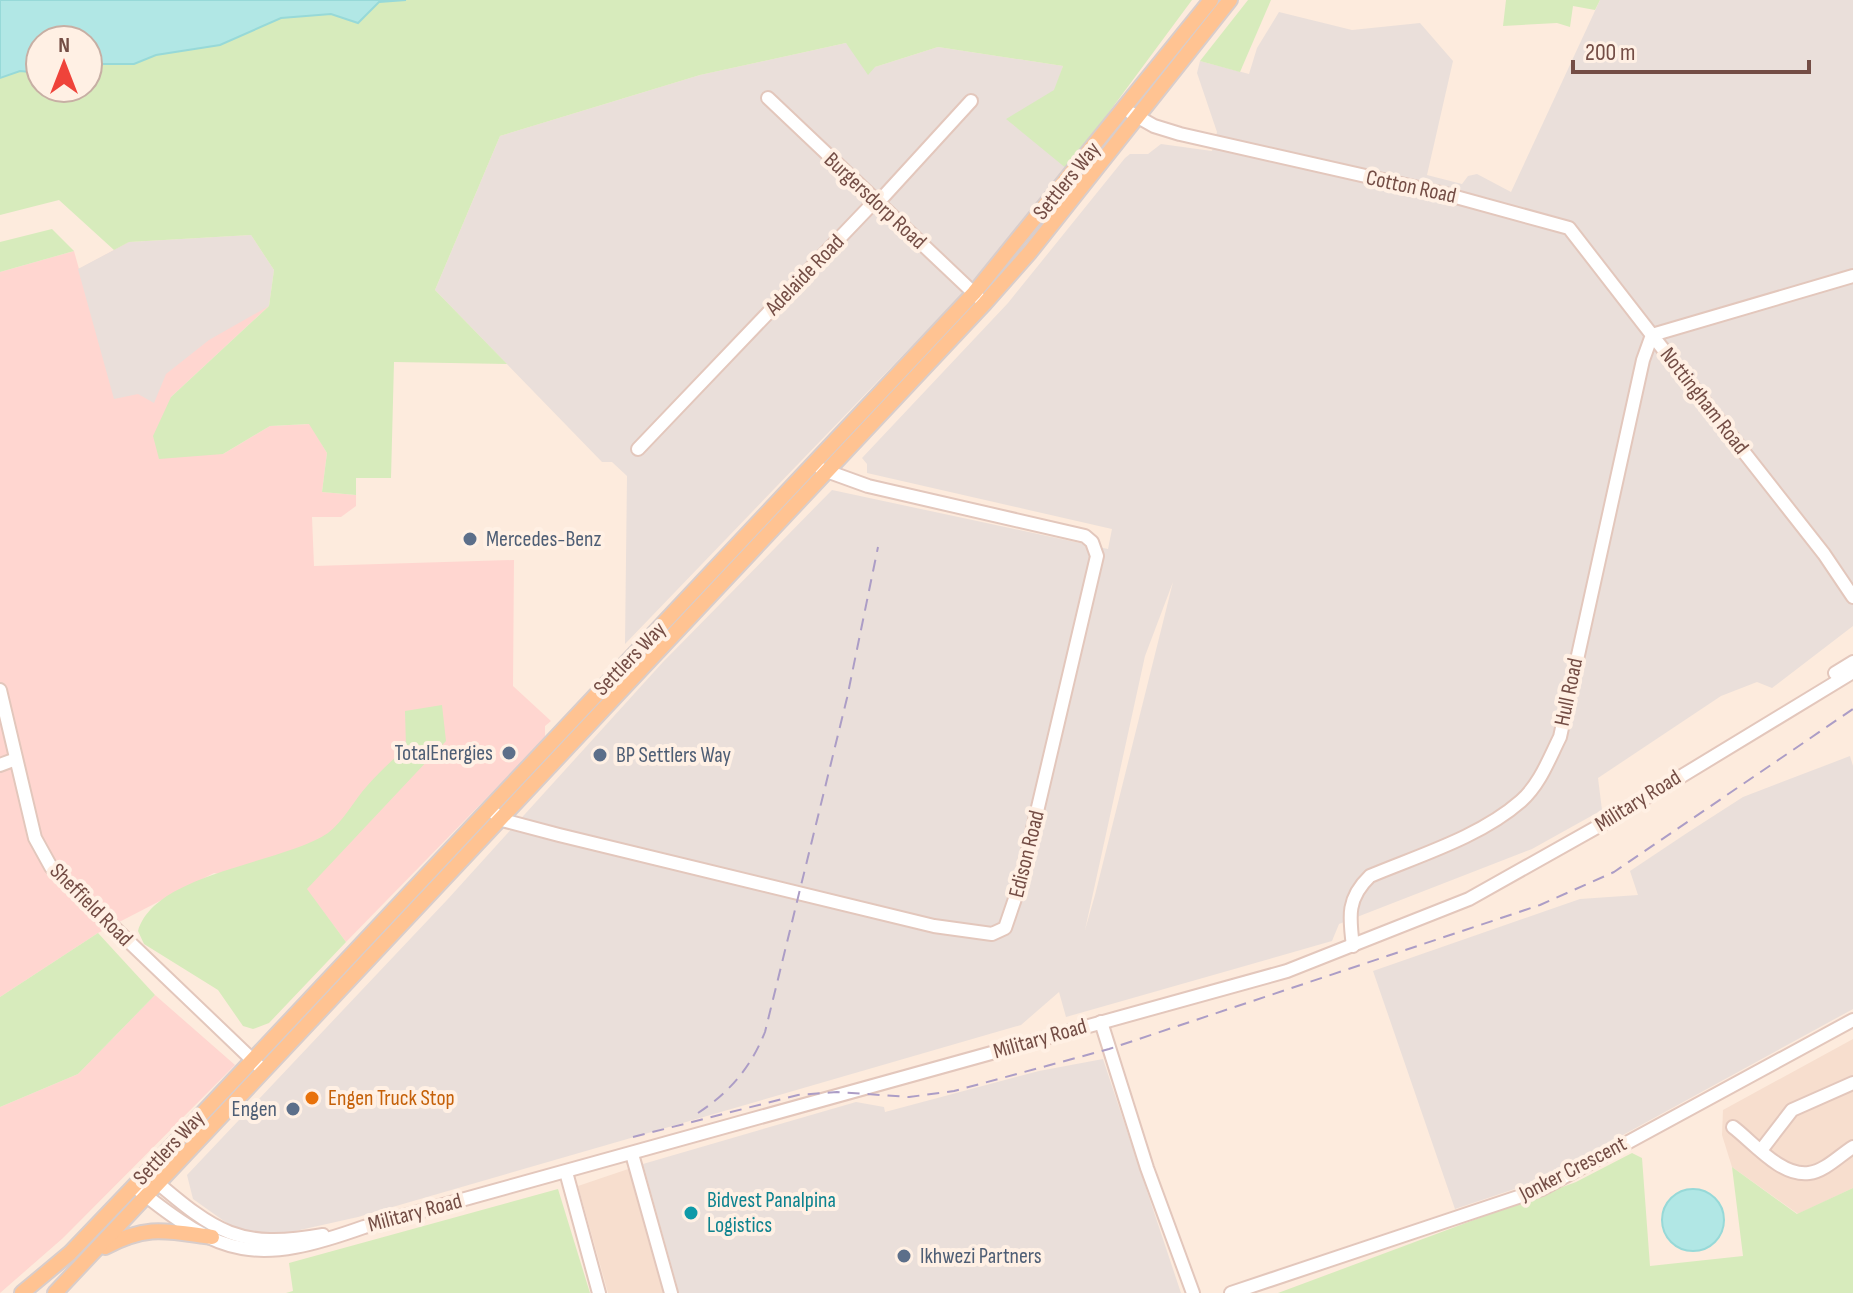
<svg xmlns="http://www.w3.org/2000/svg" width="1853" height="1293" font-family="'Sofia Sans Condensed',sans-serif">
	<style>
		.residential { fill: #f7dece }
		.commercial { fill: #ffd6d0 }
		.industrial { fill: #eadfda; fill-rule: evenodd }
		.green { fill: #d7ebbc }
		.water { fill: #b1e7e5; stroke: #97d9d8; stroke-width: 2 }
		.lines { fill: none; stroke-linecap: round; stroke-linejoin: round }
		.minor-casing { stroke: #e3c7bc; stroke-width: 16 }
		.major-casing { stroke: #d8cdcb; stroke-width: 18 }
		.minor { stroke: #fff; stroke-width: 12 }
		.major { stroke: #ffc392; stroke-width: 14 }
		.rail { stroke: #ac9dc6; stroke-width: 2; stroke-dasharray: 12 8; stroke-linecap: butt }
		.service-dot { fill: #5c6f8a; stroke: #fff0e4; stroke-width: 3 }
		.food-dot { fill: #e8710a; stroke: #fff0e4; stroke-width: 3 }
		.culture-dot { fill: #0f9aa8; stroke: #fff0e4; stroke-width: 3 }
		.labels { text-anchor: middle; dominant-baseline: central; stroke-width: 8; stroke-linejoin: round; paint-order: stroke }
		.street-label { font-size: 22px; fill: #744d45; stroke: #fff0e4 }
		.service-label { font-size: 22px; fill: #4e5e75; stroke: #fff0e4; text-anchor: start }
		.food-label { font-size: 22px; fill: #c56008; stroke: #fff0e4; text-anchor: start }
		.culture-label { font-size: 22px; fill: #0d838f; stroke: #fff0e4; text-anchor: start }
	</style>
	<rect width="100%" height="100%" fill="#fdebdd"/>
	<g class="residential">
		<path d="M1853,1039V1188L1798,1214L1732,1167L1722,1135L1723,1110Z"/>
		<path d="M643,1164L679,1293H608L578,1186Z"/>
	</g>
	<g class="commercial">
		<path d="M129,242L269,306L171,397L223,454L270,426L310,424L327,453L322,492L356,495V506L341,517H312L314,566L514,560L513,686L551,721L545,726V738L346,942L307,890L214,873L98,933L0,997V272L74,251L79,269Z"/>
		<path d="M155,995L235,1065L63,1238L0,1293V1107L78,1074Z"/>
	</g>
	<g class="industrial">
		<path d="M1600,0H1853V626L1772,688L1757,682L1721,696L1598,778L1602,810L1532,849L1339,924L1332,941L1066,1017L1059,992L1021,1025L358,1217L273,1236L238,1231L193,1199L187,1175L447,900L663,662L832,490L1108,549L1112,529L867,473V464L862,458L1008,303L1125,158L1130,154H1148L1161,144L1212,151L1217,132L1197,73L1200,61L1249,74L1257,48L1279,12L1352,30L1420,23L1453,61L1427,175L1462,184L1468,176L1477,174L1511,192ZM1173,582L1095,895L1085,930L1145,656Z"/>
		<path d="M846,43L875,67L938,47L1063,66L1055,90L1067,169L956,300L625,644L627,476L612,462H602L435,290L500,136L700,75Z"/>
		<path d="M251,235L274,270L269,306L209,340L166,374L154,403L138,394L114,399L78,269L129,242Z"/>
		<path d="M1850,756L1853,766V1009L1539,1181L1455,1209L1373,971L1580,899L1638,895L1630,871L1687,833L1743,797Z"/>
		<path d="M1103,1059L1181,1293H679L643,1164L856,1102L884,1107L885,1112L1039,1071Z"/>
	</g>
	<g class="green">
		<path d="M406,0H1192L1067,169L1006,119L1054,90L1063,66L938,47L875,67L868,75L846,43L700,75L500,136L435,290L507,364L394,362L391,478H356V495L322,492L327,453L309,424L270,426L223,454L159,459L153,436L171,397L269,306L274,270L251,235L129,242L114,250L59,200L0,215V78L20,71L40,73V88H88V75L103,64H134L156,55L220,45L281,18L331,14L358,23L379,2Z"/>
		<path d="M1248,0H1271L1240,72L1200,61Z"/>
		<path d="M1506,0H1600L1595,10L1573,6L1570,27L1557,23L1503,26Z"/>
		<path d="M52,229L74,251L0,272V242Z"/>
		<path d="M442,705L446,741L307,889L346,942L269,1023L253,1029L243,1026L218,990L144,944L138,931C155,872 282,864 328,833C343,822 355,799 367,786C379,772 393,760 406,747L405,711Z"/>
		<path d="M98,933L155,995L78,1074L0,1107V997Z"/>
		<path d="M1632,1153L1642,1158L1650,1266L1743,1256L1732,1167L1797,1214L1853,1188V1293H1278L1576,1182Z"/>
		<path d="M558,1189L590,1293H286L293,1291L289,1263Z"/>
	</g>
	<g class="water">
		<path d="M0,0H406L379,2L358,23L331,14L281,18L220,45L156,55L134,64H103L88,75V40H40V73L20,71L0,78Z"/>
		<circle cx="1693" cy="1220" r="31"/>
	</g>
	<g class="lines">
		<defs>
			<g id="minor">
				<path d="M768,98L979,298"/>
				<path d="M1131,113L1154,126L1180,134L1445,194L1569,228L1652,335L1643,360L1560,737C1549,759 1540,784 1521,801C1480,837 1420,855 1370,876C1347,898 1349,916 1353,946"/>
				<path d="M1853,276L1652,335L1824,554L1853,597"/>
				<path d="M638,449L875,201L884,196L971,101"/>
				<path d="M1835,673L1853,662"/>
				<path d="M0,690L35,838L51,867L264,1071"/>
				<path d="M0,765L16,759"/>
				<path d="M489,808L502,820L559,835L934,926L992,934L1005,928L1020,884L1097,556L1092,542L1085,536L868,486L821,469"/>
				<path d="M1101,1022L1147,1168L1193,1293"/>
				<path d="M1733,1127C1753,1142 1781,1177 1809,1173C1825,1171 1840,1155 1853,1147"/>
				<path d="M1762,1149L1792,1110L1853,1083"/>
				<path d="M632,1154L671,1293"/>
				<path d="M566,1172L599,1293"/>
				<path d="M153,1179C215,1232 239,1250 323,1235"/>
				<path d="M134,1186C223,1259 257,1265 364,1227L1287,971L1469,899L1606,822L1853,672"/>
				<path d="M1231,1293L1542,1189L1853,1020"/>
			</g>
			<g id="major">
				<path d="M105,1247C148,1224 167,1231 212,1237"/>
				<path d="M22,1293L70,1253L137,1183L974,293L1211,0"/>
				<path d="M55,1293L985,303L1030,252L1230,0"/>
			</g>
		</defs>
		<use href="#minor" class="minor-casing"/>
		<use href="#major" class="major-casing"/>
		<use href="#minor" class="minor"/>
		<use href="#major" class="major"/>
		<g class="rail">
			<path d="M698,1113C730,1092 751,1067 765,1032L847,698L878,547"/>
			<path d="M633,1137L798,1095L837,1092L909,1097L954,1091L1109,1049L1540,905L1614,872L1853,709"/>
		</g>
	</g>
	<g class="service-dot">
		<circle cx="470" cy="539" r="8"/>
		<circle cx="509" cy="753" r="8"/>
		<circle cx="600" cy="755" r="8"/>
		<circle cx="293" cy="1109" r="8"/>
		<circle cx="904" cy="1256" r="8"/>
	</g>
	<circle class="food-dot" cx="312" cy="1098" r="8"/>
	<circle class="culture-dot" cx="691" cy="1213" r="8"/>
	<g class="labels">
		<g class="street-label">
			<text transform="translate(1067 181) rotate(-51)">Settlers Way</text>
			<text transform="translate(1411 187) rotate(12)">Cotton Road</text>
			<text transform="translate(875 201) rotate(43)">Burgersdorp Road</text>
			<text transform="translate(805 275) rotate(-46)">Adelaide Road</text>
			<text transform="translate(1704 401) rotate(52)">Nottingham Road</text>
			<text transform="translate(630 659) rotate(-46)">Settlers Way</text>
			<text transform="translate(1569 692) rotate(-78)">Hull Road</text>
			<text transform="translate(1638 801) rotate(-32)">Military Road</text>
			<text transform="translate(1027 854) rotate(-76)">Edison Road</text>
			<text transform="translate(91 905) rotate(45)">Sheffield Road</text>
			<text transform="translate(1040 1039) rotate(-16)">Military Road</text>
			<text transform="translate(169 1148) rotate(-47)">Settlers Way</text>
			<text transform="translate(1573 1169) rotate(-27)">Jonker Crescent</text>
			<text transform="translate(415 1213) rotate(-15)">Military Road</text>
		</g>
		<g class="service-label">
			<text x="486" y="539">Mercedes-Benz</text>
			<text x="493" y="753" text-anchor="end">TotalEnergies</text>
			<text x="616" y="755">BP Settlers Way</text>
			<text x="277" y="1109" text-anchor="end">Engen</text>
			<text x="920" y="1256">Ikhwezi Partners</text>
		</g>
		<g class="food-label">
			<text x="328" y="1098">Engen Truck Stop</text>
		</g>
		<g class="culture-label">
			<text x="707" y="1200">Bidvest Panalpina<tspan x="707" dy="25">Logistics</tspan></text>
		</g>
	</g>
	<g transform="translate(64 64)"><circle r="38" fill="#fff0e4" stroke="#c7afa4" stroke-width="2"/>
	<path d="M0-6L14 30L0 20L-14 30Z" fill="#ef433a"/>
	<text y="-12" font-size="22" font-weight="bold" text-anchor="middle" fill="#744d45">N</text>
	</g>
	<path d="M1573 60v12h236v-12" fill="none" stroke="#744d45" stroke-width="4"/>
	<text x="1585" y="60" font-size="24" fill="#744d45" stroke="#fff0e4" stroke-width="6" paint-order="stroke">200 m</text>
</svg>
